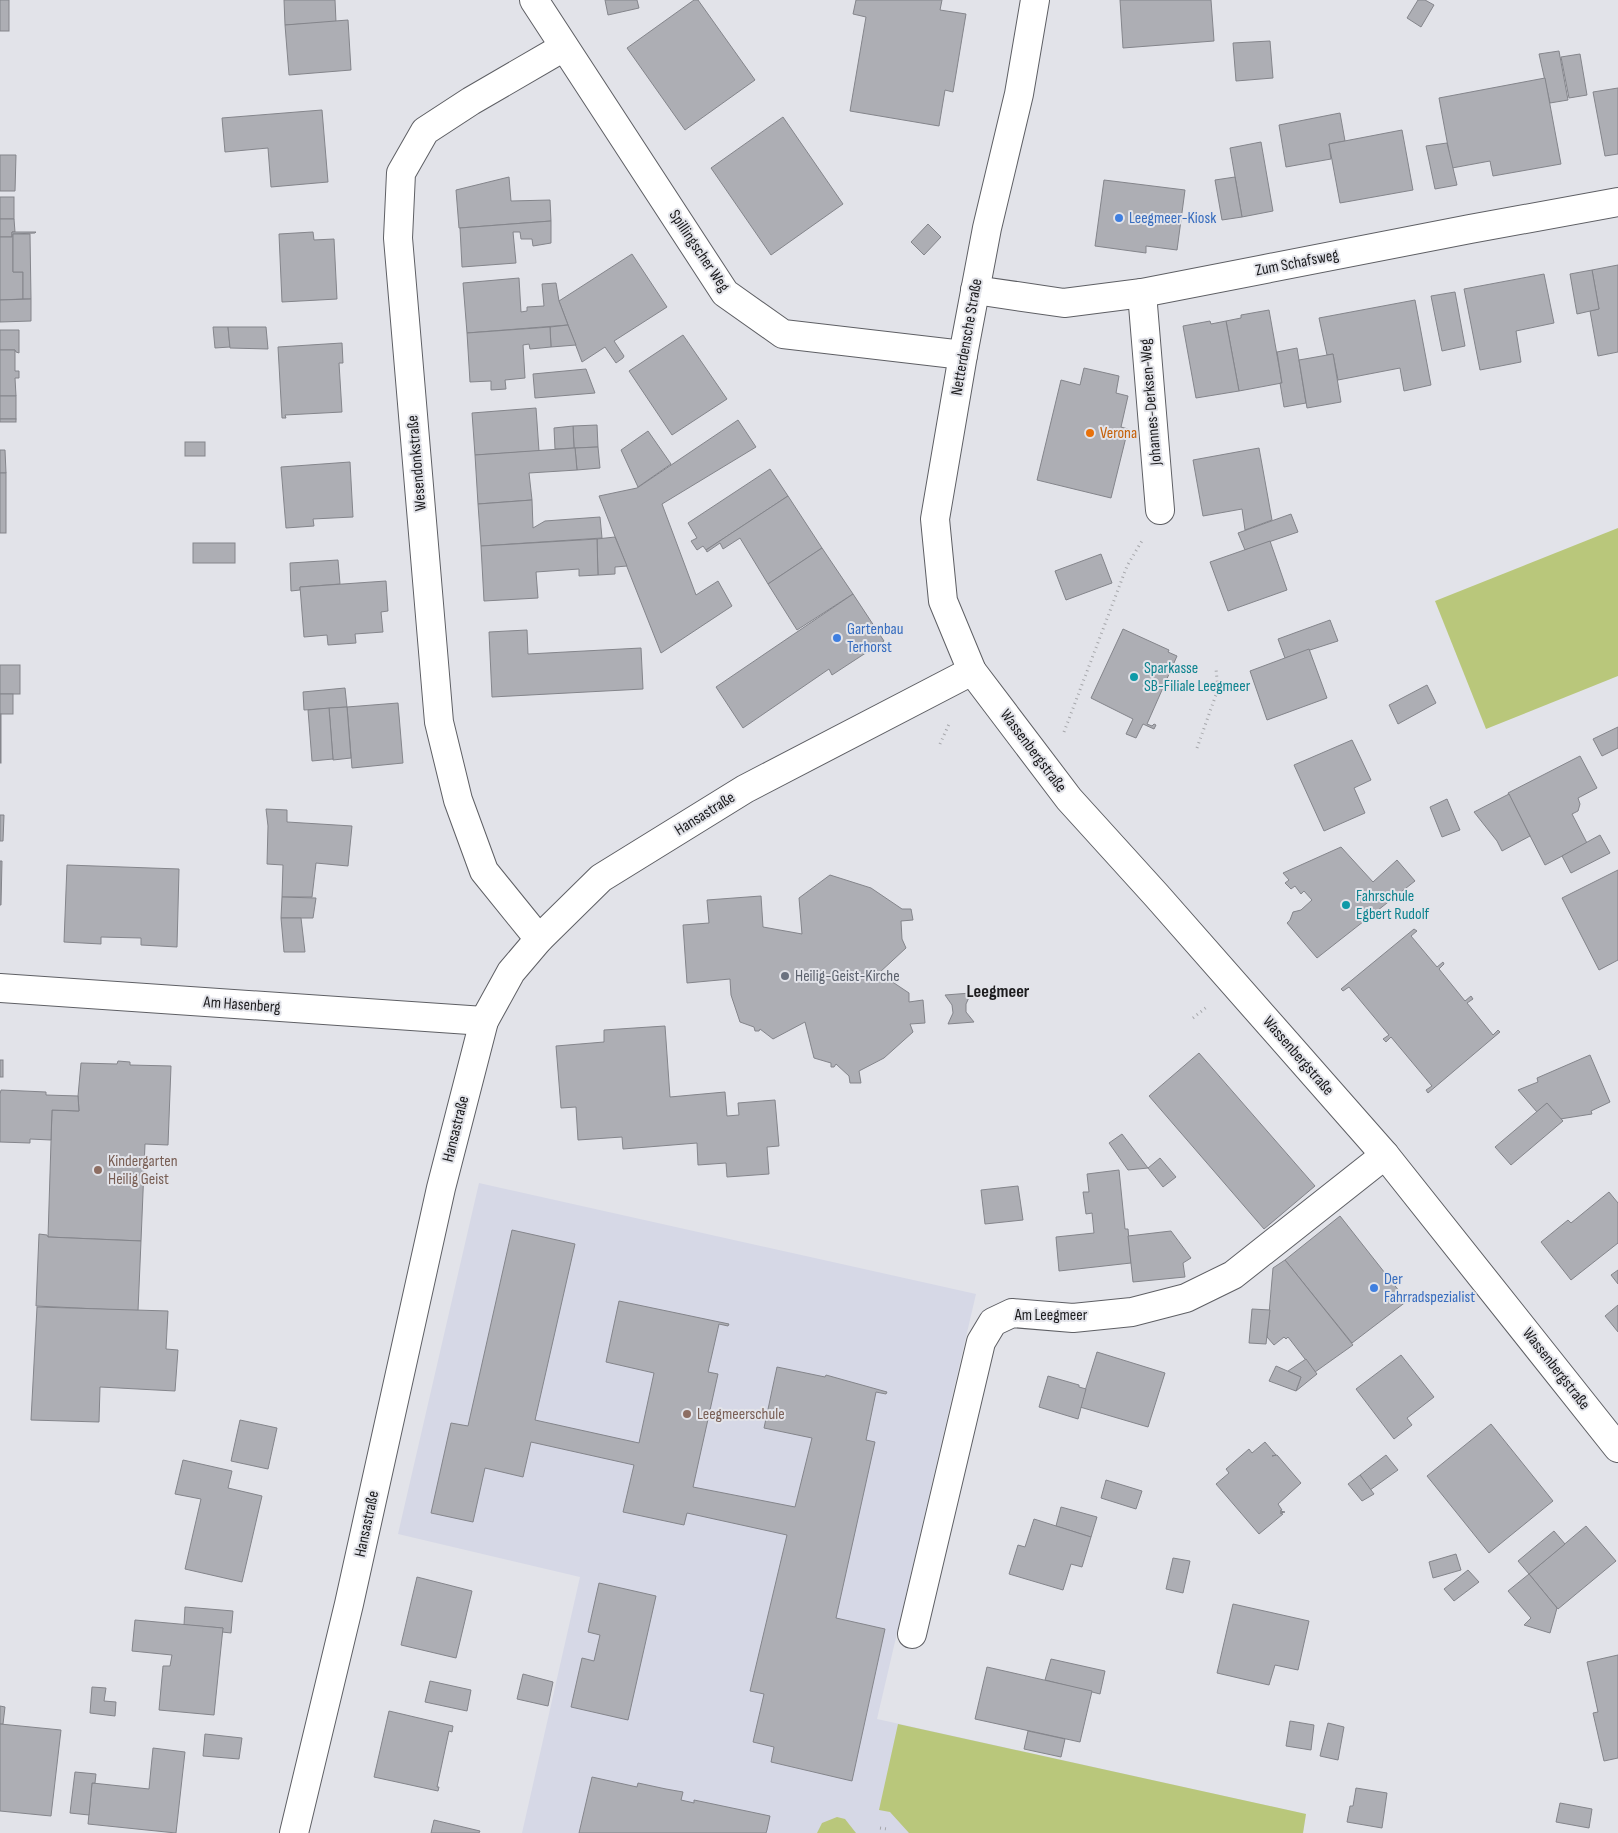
<svg xmlns="http://www.w3.org/2000/svg" width="1618" height="1833" font-family="'Sofia Sans Condensed',sans-serif">
	<style>
		.built { fill: #d6d8e6 }
		.green { fill: #b9c77b }
		.building { fill: #adaeb4; stroke: #84858b }
		.lines { fill: none; stroke-linecap: round; stroke-linejoin: round }
		.minor-casing { stroke: #5e5f64; stroke-width: 30 }
		.path { stroke: #a6a7ab; stroke-width: 3; stroke-dasharray: 1 4; stroke-linecap: butt }
		.minor { stroke: #fff; stroke-width: 28 }
		.shop-dot { fill: #3f7fe0; stroke: #e2e3e9; stroke-width: 2 }
		.food-dot { fill: #e8710a; stroke: #e2e3e9; stroke-width: 2 }
		.culture-dot { fill: #0f9aa8; stroke: #e2e3e9; stroke-width: 2 }
		.worship-dot { fill: #6b7280; stroke: #e2e3e9; stroke-width: 2 }
		.education-dot { fill: #8d6e63; stroke: #e2e3e9; stroke-width: 2 }
		.labels { text-anchor: middle; dominant-baseline: central; stroke-width: 4; stroke-linejoin: round; paint-order: stroke }
		.shop-label { font-size: 16px; fill: #366cbe; stroke: #e2e3e9; text-anchor: start }
		.street-label { font-size: 16px; fill: #1b1b1d; stroke: #e2e3e9 }
		.food-label { font-size: 16px; fill: #c56008; stroke: #e2e3e9; text-anchor: start }
		.culture-label { font-size: 16px; fill: #0d838f; stroke: #e2e3e9; text-anchor: start }
		.worship-label { font-size: 16px; fill: #5b616d; stroke: #e2e3e9; text-anchor: start }
		.education-label { font-size: 16px; fill: #785e54; stroke: #e2e3e9; text-anchor: start }
		.neighbourhood-label { font-size: 18px; font-weight: bold; fill: #1b1b1d; stroke: #e2e3e9 }
	</style>
	<rect width="100%" height="100%" fill="#e2e3e9"/>
	<path class="built" d="M479,1183L976,1294L877,1719L1306,1814L1303,1833H522L580,1577L398,1534Z"/>
	<g class="green">
		<path d="M1618,528V676L1486,729L1435,601Z"/>
		<path d="M898,1724L1306,1814L1303,1833H909L890,1812L879,1810Z"/>
		<path d="M837,1817L845,1819L856,1833H817L822,1823Z"/>
	</g>
	<g class="building">
		<rect x="0" y="0" width="9" height="31"/>
		<path d="M284,0H335L336,22L285,25Z"/>
		<path d="M605,0H637L639,8L608,15Z"/>
		<path d="M694,0H698L755,80L685,130L627,48Z"/>
		<path d="M856,0H942L940,10L966,14L953,92L945,90L939,126L850,111L866,17L853,14Z"/>
		<path d="M1120,0H1211L1214,41L1123,48Z"/>
		<path d="M1418,0H1425L1434,5L1421,27L1407,18Z"/>
		<path d="M348,20L351,70L289,75L285,25Z"/>
		<path d="M1270,41L1273,78L1236,81L1233,43Z"/>
		<path d="M1559,51L1568,100L1550,103L1539,54Z"/>
		<path d="M1580,54L1587,95L1569,98L1561,57Z"/>
		<path d="M1545,78L1561,164L1493,176L1490,161L1452,168L1439,98Z"/>
		<path d="M1618,88V154L1605,156L1593,92Z"/>
		<path d="M322,110L328,182L271,187L268,148L225,152L222,118Z"/>
		<path d="M1340,113L1345,141L1329,144L1331,159L1286,167L1279,125Z"/>
		<path d="M783,117L843,204L771,255L711,168Z"/>
		<path d="M1402,130L1413,190L1340,203L1329,144Z"/>
		<path d="M1261,142L1273,211L1242,217L1230,148Z"/>
		<path d="M1447,143L1457,185L1435,189L1426,146Z"/>
		<path d="M0,155H16L15,191H0Z"/>
		<path d="M509,177L511,201L550,200L551,221L459,228L456,190Z"/>
		<path d="M1235,177L1242,217L1222,220L1215,180Z"/>
		<path d="M1104,180L1185,190L1177,250L1146,246V253L1095,246Z"/>
		<rect x="0" y="197" width="14" height="22"/>
		<path d="M0,219H14L15,232H12V237H0Z"/>
		<path d="M551,221V243L533,246L532,239H521L520,232H513L516,263L462,267L460,228Z"/>
		<path d="M928,224L941,237L924,255L911,242Z"/>
		<path d="M12,232H36L35,233L13,234V272H23V299L0,300V237H12Z"/>
		<path d="M313,232L314,240L334,239L337,299L282,302L279,234Z"/>
		<path d="M13,234H30L31,299H23V272H13Z"/>
		<path d="M632,254L667,307L614,341L624,356L623,358L616,363L605,347L582,362L559,301Z"/>
		<path d="M1618,265V352L1598,356L1590,311L1599,309L1592,270Z"/>
		<path d="M1592,270L1599,309L1577,314L1570,274Z"/>
		<path d="M1544,274L1554,323L1516,331L1521,362L1480,370L1464,289Z"/>
		<path d="M519,278L521,312L527,311V307L544,306L542,284L556,283L559,301L568,325L467,333L463,283Z"/>
		<path d="M1455,292L1465,346L1442,351L1431,296Z"/>
		<path d="M31,299V321L0,322V300Z"/>
		<path d="M1415,300L1431,385L1404,391L1400,368L1338,380L1333,354L1327,355L1319,318Z"/>
		<path d="M1269,310L1282,383L1239,391L1226,321L1241,318V315Z"/>
		<path d="M1210,321L1211,324L1226,321L1239,391L1196,398L1183,326Z"/>
		<path d="M568,325L576,345L551,347L550,327Z"/>
		<path d="M213,327H228L230,347L215,348Z"/>
		<path d="M228,327H266L268,349L230,348Z"/>
		<path d="M550,327L551,347L530,349L529,344L523,345L525,378L505,380L506,389L491,390V381L470,382L467,333Z"/>
		<path d="M0,330H19V353L16,352L15,350H0Z"/>
		<path d="M683,335L727,399L672,435L629,371Z"/>
		<path d="M342,343L343,363H339L342,412L285,415L286,418H282L278,347Z"/>
		<path d="M1297,348L1306,403L1284,407L1280,383H1282L1277,352Z"/>
		<path d="M0,350H15V371H19V378H15L16,396H0Z"/>
		<path d="M1333,354L1341,402L1307,408L1299,360Z"/>
		<path d="M1084,368L1119,376L1116,393L1128,396L1121,427L1128,429L1111,498L1037,480L1061,380L1080,385Z"/>
		<path d="M586,369L595,393L535,398L533,374Z"/>
		<rect x="0" y="396" width="16" height="23"/>
		<path d="M536,408L539,451L475,455L472,413Z"/>
		<rect x="0" y="419" width="16" height="3"/>
		<path d="M738,420L756,447L662,504L696,595L718,581L732,606L661,653L599,496L637,488Z"/>
		<path d="M597,425L598,447L574,448L573,426Z"/>
		<path d="M573,426L574,448L555,449L554,428Z"/>
		<path d="M648,431L671,464L638,487L621,450Z"/>
		<rect x="185" y="442" width="20" height="14"/>
		<path d="M598,447L600,468L577,470L575,448Z"/>
		<path d="M575,448L577,470L529,473L532,500L478,504L475,455Z"/>
		<path d="M1259,448L1272,520L1245,530L1242,509L1203,516L1193,460Z"/>
		<path d="M0,450H5L6,473H0Z"/>
		<path d="M350,462L353,517L313,519L314,526L286,528L281,467Z"/>
		<path d="M770,469L788,496L706,550L703,546L697,550L691,541L697,538L688,523Z"/>
		<rect x="0" y="473" width="6" height="60"/>
		<path d="M788,496L822,548L768,584L740,538L723,549L720,543L707,552L706,550Z"/>
		<path d="M532,500L533,528L545,521L600,517L602,538L481,546L478,504Z"/>
		<path d="M1291,514L1298,532L1245,550L1238,533Z"/>
		<path d="M615,537L627,566L615,567V574L598,575L597,539Z"/>
		<path d="M597,539L598,575L579,576V569L536,572L538,598L484,601L481,546Z"/>
		<path d="M1270,541L1287,590L1228,611L1210,562Z"/>
		<rect x="193" y="543" width="42" height="20"/>
		<path d="M822,548L853,594L797,630L768,584Z"/>
		<path d="M1101,554L1112,583L1066,600L1055,571Z"/>
		<path d="M338,560L340,584L300,587V590L291,591L290,563Z"/>
		<path d="M386,581L388,611L381,612L383,632L355,634L356,643L328,645L327,635L304,637L300,587Z"/>
		<path d="M853,594L884,641L832,675L829,669L743,728L716,687Z"/>
		<path d="M1330,620L1338,641L1285,658L1278,639Z"/>
		<path d="M1123,629L1169,650L1168,652L1177,656L1147,724L1152,726L1154,724L1156,725L1154,729L1143,724L1136,738L1126,734L1133,719L1091,698Z"/>
		<path d="M527,630L528,654L641,648L643,689L492,697L489,632Z"/>
		<path d="M1309,649L1327,698L1267,720L1250,671Z"/>
		<rect x="0" y="665" width="20" height="29"/>
		<path d="M1427,685L1436,703L1398,724L1389,705Z"/>
		<path d="M345,688L347,707L304,710L303,692Z"/>
		<rect x="0" y="694" width="13" height="20"/>
		<path d="M398,703L403,763L352,768L347,707Z"/>
		<path d="M347,707L351,758L333,760L329,708Z"/>
		<path d="M329,708L333,759L312,761L308,710Z"/>
		<rect x="0" y="714" width="1" height="49"/>
		<path d="M1618,727V748L1602,756L1593,739Z"/>
		<path d="M1352,740L1371,780L1354,788L1365,813L1324,831L1294,765Z"/>
		<path d="M1580,756L1597,788L1578,798L1580,804L1578,811L1572,814L1587,843L1545,865L1508,793Z"/>
		<path d="M1509,794L1530,836L1502,851L1497,841L1474,812Z"/>
		<path d="M1447,799L1460,830L1442,837L1430,807Z"/>
		<path d="M266,809L287,810V822L352,826L348,866L316,863L312,897H282L283,865L267,864L268,826Z"/>
		<path d="M0,815H4L3,841H0Z"/>
		<path d="M1600,835L1610,853L1571,873L1562,856Z"/>
		<path d="M1341,847L1373,882L1397,860L1415,881L1317,958L1287,923L1290,920L1293,912L1301,910L1312,900L1304,891L1301,894L1295,886L1291,889L1285,883L1289,880L1283,873Z"/>
		<path d="M0,861H2L1,905H0Z"/>
		<path d="M67,865L179,869L177,947L141,945V938L101,937V944L64,942Z"/>
		<path d="M1618,870V960L1599,970L1562,898Z"/>
		<path d="M830,875L871,888L902,909H911L913,920L901,921L902,939L906,948L879,973L909,993V1002L923,1000L925,1023L910,1024L913,1032L884,1058L859,1071L861,1083H850L849,1076L836,1064L834,1067H831V1063L814,1058L805,1022L773,1039L760,1029L759,1031H755L754,1027L740,1022L731,995L730,979L687,983L683,925L709,923L707,900L761,896L763,927L802,934L799,898Z"/>
		<path d="M282,897L316,898L313,918H281Z"/>
		<path d="M281,918H301L305,952H284Z"/>
		<path d="M1414,929L1417,931L1411,936L1437,967L1443,962L1444,964L1439,969L1465,1001L1471,996L1473,999L1467,1003L1493,1035L1498,1030L1500,1032L1428,1093L1426,1090L1432,1086L1391,1037L1386,1042L1383,1039L1389,1035L1349,987L1343,991L1341,989Z"/>
		<path d="M971,993L966,1004V1012L974,1022L948,1024L953,1013L952,1005L945,995Z"/>
		<path d="M665,1026L670,1097L725,1092L727,1116L739,1115L738,1103L775,1100L779,1146L767,1147L769,1174L727,1177L726,1163L698,1165L697,1143L623,1149L622,1137L578,1140L576,1107L561,1108L556,1046L604,1042V1030Z"/>
		<path d="M1199,1053L1315,1186L1264,1229L1149,1096Z"/>
		<path d="M1590,1055L1610,1102L1591,1111L1592,1114L1560,1119L1547,1103L1537,1112L1518,1090L1538,1082L1537,1078Z"/>
		<rect x="0" y="1060" width="3" height="17"/>
		<path d="M118,1061L130,1062V1065L171,1066L168,1145L145,1144L141,1241L48,1237L52,1110L79,1111L78,1096L81,1063L117,1064Z"/>
		<path d="M1,1090L46,1092V1095L78,1096L79,1111L52,1110L51,1140L30,1139V1143L0,1142V1094Z"/>
		<path d="M1547,1103L1563,1121L1511,1165L1495,1147Z"/>
		<path d="M1122,1134L1148,1168L1128,1170L1109,1143Z"/>
		<path d="M1160,1158L1176,1177L1163,1187L1148,1168Z"/>
		<path d="M1119,1170L1125,1229H1128L1131,1263L1059,1271L1056,1237L1094,1233L1092,1213L1086,1214L1083,1192H1089L1087,1174Z"/>
		<path d="M1018,1186L1023,1220L985,1224L981,1190Z"/>
		<path d="M1609,1192L1618,1203V1243L1571,1280L1541,1242L1568,1220L1571,1223Z"/>
		<path d="M1340,1216L1407,1301L1352,1343L1285,1260Z"/>
		<path d="M512,1230L575,1244L535,1420L639,1443L654,1373L606,1362L619,1301L729,1324L728,1326L719,1324L708,1372L718,1374L693,1487L795,1507L812,1438L764,1428L777,1367L825,1377L826,1375L887,1392L886,1394L876,1392L866,1440L875,1442L836,1618L885,1629L852,1781L771,1762L774,1747L753,1742L764,1694L750,1691L787,1535L687,1513L684,1525L623,1512L634,1465L531,1442L523,1477L485,1468L473,1522L431,1513L451,1423L468,1426Z"/>
		<path d="M1171,1231L1191,1258L1183,1263L1185,1277L1133,1282L1128,1236Z"/>
		<path d="M39,1234L47,1235L48,1237L141,1241L138,1311L36,1306Z"/>
		<path d="M1285,1260L1353,1345L1315,1372L1288,1337L1286,1339L1284,1337L1274,1345L1267,1337L1273,1268Z"/>
		<path d="M1618,1270V1284L1611,1275Z"/>
		<path d="M1618,1305V1332L1605,1316Z"/>
		<path d="M37,1307L168,1311L166,1349L178,1350L175,1391L100,1387L99,1422L31,1420Z"/>
		<path d="M1252,1309L1270,1310L1266,1344L1249,1343Z"/>
		<path d="M1097,1352L1165,1373L1148,1427L1080,1407Z"/>
		<path d="M1401,1355L1434,1397L1407,1418L1412,1425L1394,1439L1356,1389Z"/>
		<path d="M1306,1359L1317,1374L1296,1391L1301,1377L1288,1371Z"/>
		<path d="M1276,1366L1301,1377L1296,1391L1269,1381Z"/>
		<path d="M1048,1376L1079,1385V1387L1086,1389L1078,1419L1039,1407Z"/>
		<path d="M240,1420L277,1428L268,1469L231,1461Z"/>
		<path d="M1491,1424L1553,1501L1489,1553L1427,1476Z"/>
		<path d="M1265,1442L1276,1455L1272,1456L1277,1455L1301,1483L1278,1504L1282,1510L1280,1511L1285,1512L1280,1513L1283,1514L1259,1534L1216,1484L1229,1473L1226,1469L1249,1449L1252,1453Z"/>
		<path d="M1386,1455L1398,1470L1370,1490L1360,1475Z"/>
		<path d="M183,1460L232,1471L228,1488L262,1496L242,1582L185,1569L201,1499L175,1494Z"/>
		<path d="M1360,1475L1374,1494L1362,1501L1348,1484Z"/>
		<path d="M1106,1480L1142,1491L1136,1509L1101,1498Z"/>
		<path d="M1061,1507L1097,1517L1091,1537L1056,1526Z"/>
		<path d="M1034,1519L1091,1537L1082,1567L1071,1564L1063,1590L1009,1574L1018,1545L1025,1547Z"/>
		<path d="M1586,1526L1616,1561L1558,1609L1529,1574Z"/>
		<path d="M1554,1531L1565,1544L1529,1574L1518,1561Z"/>
		<path d="M1456,1554L1461,1570L1433,1578L1429,1562Z"/>
		<path d="M1173,1558L1190,1561L1183,1593L1166,1589Z"/>
		<path d="M1468,1570L1479,1582L1454,1601L1444,1589Z"/>
		<path d="M1529,1574L1557,1608L1550,1633L1524,1625L1531,1618L1508,1591Z"/>
		<path d="M417,1577L472,1591L456,1658L401,1645Z"/>
		<path d="M599,1583L656,1596L628,1720L571,1707L582,1658L594,1661L600,1635L588,1632Z"/>
		<path d="M1233,1604L1309,1621L1298,1670L1275,1665L1269,1685L1217,1673Z"/>
		<path d="M185,1607L233,1611L231,1633L222,1632L223,1628L184,1625Z"/>
		<path d="M135,1620L223,1628L214,1715L159,1710L163,1666H170L172,1655L132,1651Z"/>
		<path d="M1618,1655V1758L1604,1761L1593,1713L1598,1712L1587,1662Z"/>
		<path d="M1051,1659L1105,1671L1100,1694L1045,1680Z"/>
		<path d="M987,1667L1092,1691L1080,1742L975,1719Z"/>
		<path d="M523,1674L553,1682L548,1706L517,1699Z"/>
		<path d="M430,1681L471,1690L467,1711L425,1702Z"/>
		<path d="M92,1687L106,1688L104,1701L116,1702L115,1716L90,1713Z"/>
		<path d="M0,1706L5,1707L3,1724H0Z"/>
		<path d="M389,1711L453,1726L452,1732L449,1731L437,1787H439L438,1791L374,1777Z"/>
		<path d="M1290,1721L1314,1725L1311,1750L1286,1746Z"/>
		<path d="M1328,1723L1344,1727L1338,1760L1320,1756Z"/>
		<path d="M0,1724L61,1730L51,1816L0,1811Z"/>
		<path d="M1028,1731L1065,1739L1061,1757L1024,1749Z"/>
		<path d="M205,1734L242,1738L239,1759L203,1756Z"/>
		<path d="M153,1748L185,1752L176,1833L88,1824L92,1783L149,1789Z"/>
		<path d="M75,1772L96,1774L95,1783H92L89,1815L70,1813Z"/>
		<path d="M592,1777L637,1787L638,1783L666,1789L683,1792L681,1800L694,1803V1800L770,1816L767,1830L766,1833H579Z"/>
		<path d="M1356,1788L1387,1793L1382,1828L1347,1822L1350,1806H1353Z"/>
		<path d="M1560,1803L1592,1809L1589,1828L1556,1822Z"/>
		<path d="M434,1820L480,1831L479,1833H431Z"/>
	</g>
	<g class="lines">
		<defs>
			<g id="minor">
				<path d="M534,0L725,293L783,334L963,355"/>
				<path d="M1035,0L1019,94L987,228L963,355L935,519L943,601L972,671L1069,799L1157,896L1385,1155L1618,1448"/>
				<path d="M975,290L1064,303L1142,293L1470,229L1618,202"/>
				<path d="M1142,293L1160,510"/>
				<path d="M539,939L484,871L458,800L439,722L398,238L401,173L425,131L471,101L564,47"/>
				<path d="M0,988L484,1021"/>
				<path d="M912,1634L981,1342L993,1322L1012,1313L1073,1318L1132,1312L1186,1298L1233,1275L1385,1155"/>
				<path d="M294,1833L349,1604L441,1188L484,1021L511,972L539,939L601,878L745,789L972,671"/>
			</g>
		</defs>
		<use href="#minor" class="minor-casing"/>
		<g class="path">
			<path d="M1064,732L1127,566L1143,539"/>
			<path d="M940,744L949,724"/>
			<path d="M1197,748L1218,689L1216,669"/>
			<path d="M1193,1018L1208,1006"/>
			<path d="M880,1828L887,1829"/>
		</g>
		<use href="#minor" class="minor"/>
	</g>
	<g class="shop-dot">
		<circle cx="1119" cy="218" r="5"/>
		<circle cx="837" cy="638" r="5"/>
		<circle cx="1374" cy="1288" r="5"/>
	</g>
	<circle class="food-dot" cx="1090" cy="433" r="5"/>
	<g class="culture-dot">
		<circle cx="1134" cy="677" r="5"/>
		<circle cx="1346" cy="905" r="5"/>
	</g>
	<circle class="worship-dot" cx="785" cy="976" r="5"/>
	<g class="education-dot">
		<circle cx="98" cy="1170" r="5"/>
		<circle cx="687" cy="1414" r="5"/>
	</g>
	<g class="labels">
		<g class="shop-label">
			<text x="1129" y="218">Leegmeer-Kiosk</text>
			<text x="847" y="629">Gartenbau<tspan x="847" dy="18">Terhorst</tspan></text>
			<text x="1384" y="1279">Der<tspan x="1384" dy="18">Fahrradspezialist</tspan></text>
		</g>
		<g class="street-label">
			<text transform="translate(699 251) rotate(56)">Spillingscher Weg</text>
			<text transform="translate(1297 263) rotate(-11)">Zum Schafsweg</text>
			<text transform="translate(967 337) rotate(-80)">Netterdensche Straße</text>
			<text transform="translate(1151 402) rotate(-95)">Johannes-Derksen-Weg</text>
			<text transform="translate(417 463) rotate(-95)">Wesendonkstraße</text>
			<text transform="translate(1033 751) rotate(53)">Wassenbergstraße</text>
			<text transform="translate(705 814) rotate(-32)">Hansastraße</text>
			<text transform="translate(242 1005) rotate(4)">Am Hasenberg</text>
			<text transform="translate(1298 1056) rotate(49)">Wassenbergstraße</text>
			<text transform="translate(456 1129) rotate(-76)">Hansastraße</text>
			<text x="1051" y="1315">Am Leegmeer</text>
			<text transform="translate(1556 1369) rotate(52)">Wassenbergstraße</text>
			<text transform="translate(367 1524) rotate(-78)">Hansastraße</text>
		</g>
		<g class="food-label">
			<text x="1100" y="433">Verona</text>
		</g>
		<g class="culture-label">
			<text x="1144" y="668">Sparkasse<tspan x="1144" dy="18">SB-Filiale Leegmeer</tspan></text>
			<text x="1356" y="896">Fahrschule<tspan x="1356" dy="18">Egbert Rudolf</tspan></text>
		</g>
		<g class="worship-label">
			<text x="795" y="976">Heilig-Geist-Kirche</text>
		</g>
		<g class="education-label">
			<text x="108" y="1161">Kindergarten<tspan x="108" dy="18">Heilig Geist</tspan></text>
			<text x="697" y="1414">Leegmeerschule</text>
		</g>
		<g class="neighbourhood-label">
			<text x="998" y="991">Leegmeer</text>
		</g>
	</g>
</svg>
